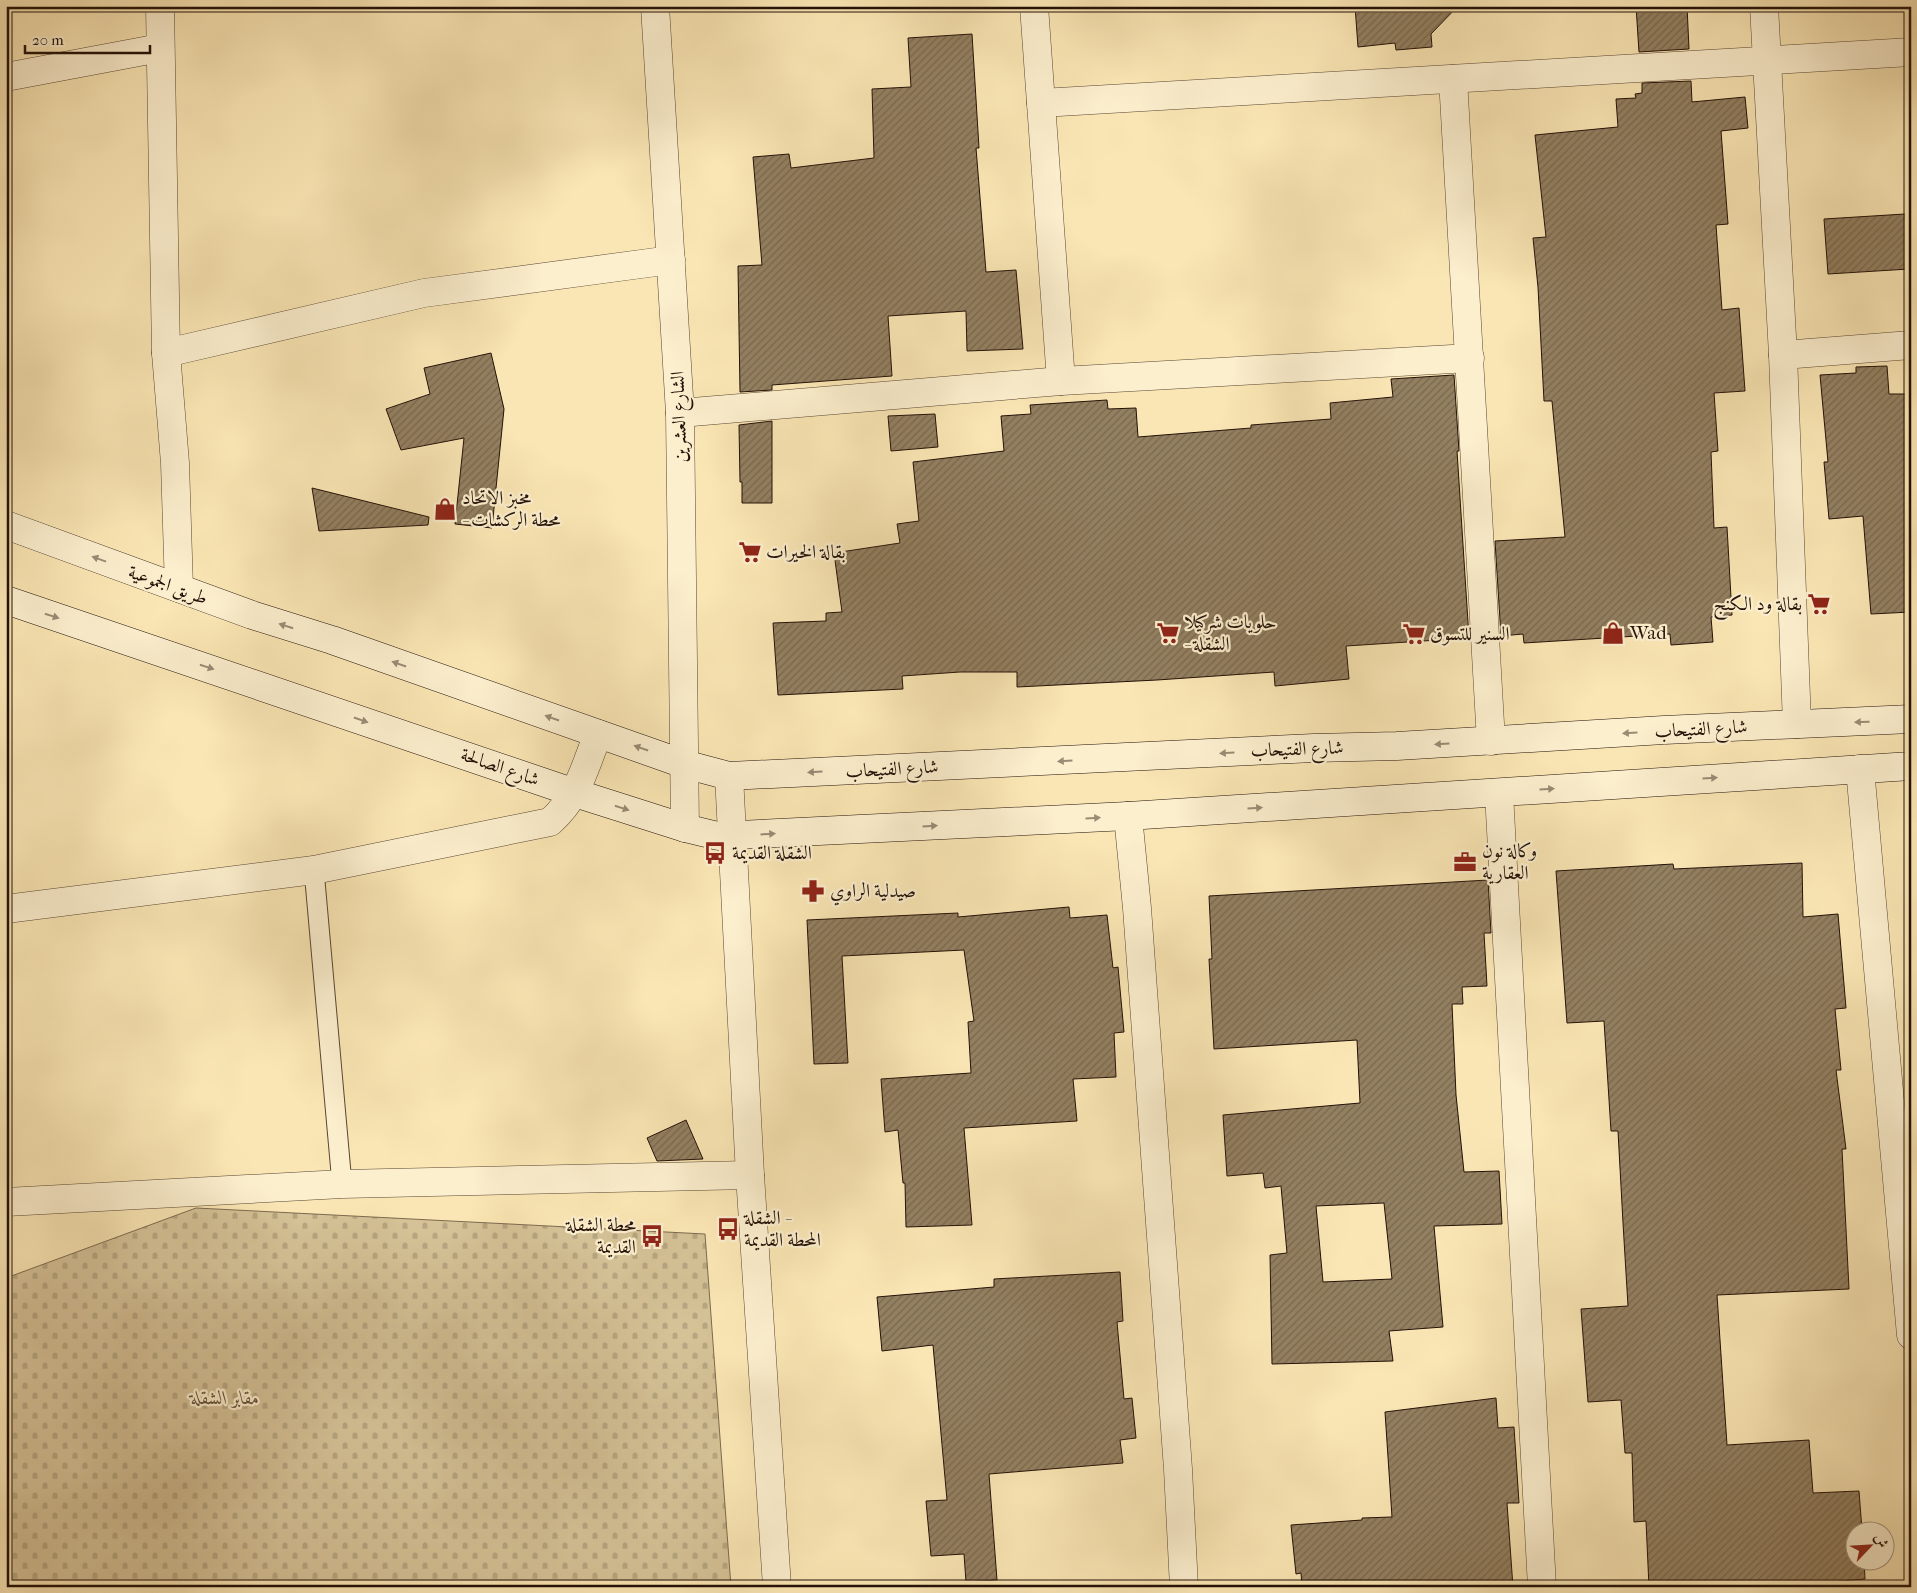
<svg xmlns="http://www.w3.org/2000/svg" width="1917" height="1593" font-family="'IM FELL French Canon',Amiri,serif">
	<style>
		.cemetery { fill: url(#cemetery-stones); stroke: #7c6a50 }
		.building { fill: url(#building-hatch); stroke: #231108; fill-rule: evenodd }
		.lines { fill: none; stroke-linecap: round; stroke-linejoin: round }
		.service-casing { stroke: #594633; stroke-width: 21 }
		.minor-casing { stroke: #594633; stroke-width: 29 }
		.tertiary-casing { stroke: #594633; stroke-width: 29 }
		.secondary-casing { stroke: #231108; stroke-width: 29 }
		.service { stroke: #fcefce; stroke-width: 19 }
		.minor { stroke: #fcefce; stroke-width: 28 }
		.tertiary { stroke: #fcefce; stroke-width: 28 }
		.secondary { stroke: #fcefce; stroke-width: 28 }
		.oneway { fill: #9a8b75 }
		.labels { text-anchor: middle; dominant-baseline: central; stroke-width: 4.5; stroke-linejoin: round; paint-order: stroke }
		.street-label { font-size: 19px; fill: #231108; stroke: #fcefce }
		.poi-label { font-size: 19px; fill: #231108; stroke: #fcefce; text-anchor: start }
		.park-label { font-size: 19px; font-style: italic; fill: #614f3a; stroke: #fcefce }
	</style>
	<defs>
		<pattern id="cemetery-stones" width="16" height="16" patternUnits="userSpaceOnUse" patternTransform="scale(1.25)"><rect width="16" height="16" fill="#d5c297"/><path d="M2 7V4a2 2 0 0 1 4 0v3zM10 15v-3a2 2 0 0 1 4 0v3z" fill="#b7a681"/></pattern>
		<pattern id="building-hatch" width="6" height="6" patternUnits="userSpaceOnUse" patternTransform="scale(1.25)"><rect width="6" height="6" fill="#938061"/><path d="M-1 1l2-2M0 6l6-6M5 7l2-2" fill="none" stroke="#78674e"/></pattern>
	</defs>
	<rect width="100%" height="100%" fill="#fae6b4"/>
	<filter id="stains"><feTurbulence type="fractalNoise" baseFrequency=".004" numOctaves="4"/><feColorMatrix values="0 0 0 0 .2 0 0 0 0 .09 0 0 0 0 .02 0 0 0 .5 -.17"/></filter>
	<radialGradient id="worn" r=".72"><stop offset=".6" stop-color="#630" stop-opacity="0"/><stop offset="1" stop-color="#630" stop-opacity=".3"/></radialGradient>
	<path class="cemetery" d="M196,1208L705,1234L731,1587H6V1278Z"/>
	<g class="building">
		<path d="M1355,6H1458L1431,34L1432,47L1396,50L1395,43L1358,47Z"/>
		<path d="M1636,6H1687L1689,49L1639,52Z"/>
		<path d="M972,34L979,148H976L986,272L1016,270L1023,349L967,351L966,311L888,316L892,376L772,385V390L740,392L738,266L762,265L753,157L789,154L791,168L874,158L872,89L911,87L908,38Z"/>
		<path d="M1691,81L1692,102L1745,97L1748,128L1721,131L1728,224L1716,225L1722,310L1739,308L1745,391L1714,393L1718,451L1711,452L1714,528L1727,527L1732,615L1711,617L1713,642L1671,645L1670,634L1524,643L1523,634L1501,636L1495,541L1565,537L1552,401H1544L1538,287L1533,238L1546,237L1535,135L1618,127L1616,99L1636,98L1635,94L1642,93V83Z"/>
		<path d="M1905,214L1909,269L1828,274L1824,219Z"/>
		<path d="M491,353L504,409L492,528L455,524L464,438L401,450L386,409L430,394L424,368Z"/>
		<path d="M1887,366L1889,394H1907L1911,496V612L1871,614L1863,516L1829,519L1824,462H1828L1820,375L1856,373V367Z"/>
		<path d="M1454,375L1459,451H1457L1469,638L1346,646L1349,679L1275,686L1274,672L1157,680L1017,687V672H960L902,676L903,689L778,695L773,623L826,621V613L842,612L834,553L900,543L897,524L919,521L913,462L1004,451L1001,416L1031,414L1030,405L1107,400L1108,409L1136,408L1138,437L1251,428V425L1331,419L1330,403L1393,397L1391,379Z"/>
		<path d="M935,414L938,447L891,451L888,416Z"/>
		<path d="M772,421V503H742V482H740L739,425Z"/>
		<path d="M312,488L429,517L428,525L319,531Z"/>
		<path d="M1802,863L1803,917L1838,914L1846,1008L1835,1009L1841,1070H1836L1846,1149H1842L1849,1289L1717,1295L1727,1445L1809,1440L1813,1493L1859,1491L1862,1530H1854V1560H1864L1865,1579L1772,1587H1763V1584L1649,1587L1646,1521L1634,1522L1632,1453H1625L1621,1400L1588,1402L1581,1309L1628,1306L1623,1223L1618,1131H1611L1604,1021L1567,1023L1556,871L1673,864L1674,869Z"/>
		<path d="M1488,880L1491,933H1484L1487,986L1462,987L1463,1004H1452L1456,1095L1464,1172L1499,1171L1502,1224L1434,1226L1443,1327L1389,1331L1393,1361L1272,1364L1270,1255L1287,1253L1281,1186L1265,1188L1263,1173L1227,1176L1223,1115L1360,1103L1357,1040L1214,1049L1209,959H1212L1209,896ZM1384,1203L1392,1279L1323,1282L1316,1206Z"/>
		<path d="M1069,907L1070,918L1107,915L1113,968L1118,967L1124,1032L1114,1033L1116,1077L1073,1079L1077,1121L964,1128L972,1225L906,1227L905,1183H903L898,1130L885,1132L881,1079L971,1073L968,1022L974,1021L964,950L842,956L848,1063L814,1064L807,920L958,913V917Z"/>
		<path d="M686,1120L703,1159L657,1161L647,1138Z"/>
		<path d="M1120,1272L1123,1321L1117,1322L1124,1399L1132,1398L1136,1438L1120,1440L1123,1463L989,1474L997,1580L966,1582L964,1554L931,1556L926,1501L947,1500L933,1345L882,1351L877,1297L994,1287V1279Z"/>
		<path d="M1496,1398L1498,1428L1514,1427L1519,1503H1507L1513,1587H1302L1301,1573L1296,1574L1291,1525L1362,1520V1518L1392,1517L1385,1412Z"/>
	</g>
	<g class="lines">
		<defs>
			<path id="service" d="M314,870L342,1184"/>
			<g id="minor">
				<path d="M160,6L166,353L175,463L179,588"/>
				<path d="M1034,6L1061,381"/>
				<path d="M1764,6L1783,355L1797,724"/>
				<path d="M6,77L160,48"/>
				<path d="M1453,79L1491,741"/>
				<path d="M1041,103L1911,52"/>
				<path d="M166,353L424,293L671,260"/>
				<path d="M1783,355L1911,345"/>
				<path d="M680,413L1061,381L1470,358"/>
				<path d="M1860,769L1911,1335"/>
				<path d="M729,776L750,1175L777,1587"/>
				<path d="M1499,793L1542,1587"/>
				<path d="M1128,816L1137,908L1178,1469L1184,1587"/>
				<path d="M6,909L314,870L550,822C579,796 584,769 598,734"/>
				<path d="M6,1202L342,1184L750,1175"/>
			</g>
			<path id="tertiary" d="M655,6L680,413L685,828"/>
			<g id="secondary">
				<path d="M6,525L252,615L332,640L684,764L729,776L1314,748L1397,746L1664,730L1911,719"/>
				<path d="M6,600L575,793L685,828L718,836L1128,816L1911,766"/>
			</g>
		</defs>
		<use href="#service" class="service-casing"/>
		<use href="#minor" class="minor-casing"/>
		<use href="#tertiary" class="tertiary-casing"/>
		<use href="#secondary" class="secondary-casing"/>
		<use href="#service" class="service"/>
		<use href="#minor" class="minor"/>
		<use href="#tertiary" class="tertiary"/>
		<use href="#secondary" class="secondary"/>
	</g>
	<defs><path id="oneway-solid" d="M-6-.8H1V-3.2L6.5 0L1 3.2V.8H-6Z" transform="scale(1.25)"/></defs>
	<g class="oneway">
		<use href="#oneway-solid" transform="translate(99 559) rotate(-160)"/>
		<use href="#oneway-solid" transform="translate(52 616) rotate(18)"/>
		<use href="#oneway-solid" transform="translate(286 626) rotate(-162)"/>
		<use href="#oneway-solid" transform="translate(399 664) rotate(-161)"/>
		<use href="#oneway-solid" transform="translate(207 667) rotate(18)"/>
		<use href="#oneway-solid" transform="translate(552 718) rotate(-161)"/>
		<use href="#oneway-solid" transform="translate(361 720) rotate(19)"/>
		<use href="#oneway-solid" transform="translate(1862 722) rotate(178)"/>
		<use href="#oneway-solid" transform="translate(1630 733) rotate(176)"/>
		<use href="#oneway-solid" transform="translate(1442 744) rotate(177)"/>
		<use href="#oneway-solid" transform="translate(641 748) rotate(-161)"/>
		<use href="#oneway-solid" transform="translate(1227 753) rotate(177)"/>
		<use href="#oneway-solid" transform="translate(1065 761) rotate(177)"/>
		<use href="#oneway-solid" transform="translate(815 772) rotate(177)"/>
		<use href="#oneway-solid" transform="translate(1710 778) rotate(-3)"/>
		<use href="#oneway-solid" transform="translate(1547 789) rotate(-4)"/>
		<use href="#oneway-solid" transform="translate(622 808) rotate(18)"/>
		<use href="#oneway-solid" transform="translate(1255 808) rotate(-4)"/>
		<use href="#oneway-solid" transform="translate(1093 818) rotate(-3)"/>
		<use href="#oneway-solid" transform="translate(930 826) rotate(-3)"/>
		<use href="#oneway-solid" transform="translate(768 834) rotate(-3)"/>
	</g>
	<defs>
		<symbol id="shop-bare" viewBox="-9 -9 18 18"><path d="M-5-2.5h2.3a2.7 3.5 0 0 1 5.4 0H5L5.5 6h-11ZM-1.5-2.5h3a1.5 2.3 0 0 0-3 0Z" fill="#8f2418" stroke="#fcefce" stroke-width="2.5" paint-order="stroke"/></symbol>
		<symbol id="supermarket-bare" viewBox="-9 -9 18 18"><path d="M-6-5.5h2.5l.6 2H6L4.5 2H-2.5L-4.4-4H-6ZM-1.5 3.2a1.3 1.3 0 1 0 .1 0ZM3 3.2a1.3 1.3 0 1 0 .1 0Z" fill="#8f2418" stroke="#fcefce" stroke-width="2.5" paint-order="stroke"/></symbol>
		<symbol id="bus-bare" viewBox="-9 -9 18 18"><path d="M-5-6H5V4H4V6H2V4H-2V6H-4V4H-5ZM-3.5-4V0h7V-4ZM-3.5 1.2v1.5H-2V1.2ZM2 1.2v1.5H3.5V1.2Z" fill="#8f2418" stroke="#fcefce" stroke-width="2.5" paint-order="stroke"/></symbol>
		<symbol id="office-bare" viewBox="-9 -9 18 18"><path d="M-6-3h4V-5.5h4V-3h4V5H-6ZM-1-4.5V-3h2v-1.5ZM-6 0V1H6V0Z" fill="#8f2418" stroke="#fcefce" stroke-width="2.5" paint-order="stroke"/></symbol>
		<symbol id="pharmacy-bare" viewBox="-9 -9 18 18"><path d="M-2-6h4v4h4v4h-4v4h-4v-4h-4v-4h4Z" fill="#8f2418" stroke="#fcefce" stroke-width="2.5" paint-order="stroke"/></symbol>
	</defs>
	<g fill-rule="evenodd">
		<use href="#shop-bare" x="429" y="493" width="32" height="32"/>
		<use href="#supermarket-bare" x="734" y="536" width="32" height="32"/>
		<use href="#supermarket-bare" x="1803" y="588" width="32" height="32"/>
		<use href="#supermarket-bare" x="1152" y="617" width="32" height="32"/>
		<use href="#shop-bare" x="1597" y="617" width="32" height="32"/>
		<use href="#supermarket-bare" x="1398" y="618" width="32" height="32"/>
		<use href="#bus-bare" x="699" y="837" width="32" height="32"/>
		<use href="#office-bare" x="1449" y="846" width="32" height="32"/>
		<use href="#pharmacy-bare" x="797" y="875" width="32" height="32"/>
		<use href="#bus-bare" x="712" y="1213" width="32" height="32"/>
		<use href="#bus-bare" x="636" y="1220" width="32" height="32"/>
	</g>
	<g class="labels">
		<g class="street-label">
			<text transform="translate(679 417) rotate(-92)">الشارع العشرين</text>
			<text transform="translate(168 585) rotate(20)">طريق الجموعية</text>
			<text transform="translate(1701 729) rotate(-3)">شارع الفتيحاب</text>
			<text transform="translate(1297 749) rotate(-2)">شارع الفتيحاب</text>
			<text transform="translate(500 767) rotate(19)">شارع الصالحة</text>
			<text transform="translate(892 769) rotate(-3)">شارع الفتيحاب</text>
		</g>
		<g class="poi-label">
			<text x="462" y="498">مخبز الاتحاد<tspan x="462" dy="22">- محطة الركشات</tspan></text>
			<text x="766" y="552">بقالة الخيرات</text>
			<text x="1802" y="604" text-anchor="end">بقالة ود الكنج</text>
			<text x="1184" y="622">حلويات شركيلا<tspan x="1184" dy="22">- الشقلة</tspan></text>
			<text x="1630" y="633">Wad</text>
			<text x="1430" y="634">السنير للتسوق</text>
			<text x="1482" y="851">وكالة نون<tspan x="1482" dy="22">العقارية</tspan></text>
			<text x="732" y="853">الشقلة القديمة</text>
			<text x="830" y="891">صيدلية الراوي</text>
			<text x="744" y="1218">الشقلة -<tspan x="744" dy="22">المحطة القديمة</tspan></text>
			<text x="636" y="1225" text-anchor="end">محطة الشقلة<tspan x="636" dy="22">القديمة</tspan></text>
		</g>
		<g class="park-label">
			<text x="225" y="1398">مقابر الشقلة</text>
		</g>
	</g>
	<rect width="1917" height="1593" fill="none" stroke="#fae6b4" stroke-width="25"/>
	<rect x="8" y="8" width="1902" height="1578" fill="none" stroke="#231108" stroke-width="2.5"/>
	<rect x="12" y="12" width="1892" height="1568" fill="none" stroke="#231108"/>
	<g transform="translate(1870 1546) rotate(65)"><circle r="24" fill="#fcefce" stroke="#a5967f"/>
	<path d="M0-4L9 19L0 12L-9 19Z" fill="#8f2418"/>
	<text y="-8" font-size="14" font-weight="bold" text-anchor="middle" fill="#231108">ش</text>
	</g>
	<path d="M25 45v8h125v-8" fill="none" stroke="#231108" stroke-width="2.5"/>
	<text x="32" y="45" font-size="15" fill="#231108" stroke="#fcefce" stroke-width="4" paint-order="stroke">20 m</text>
	<rect width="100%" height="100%" filter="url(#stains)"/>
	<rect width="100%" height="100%" fill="url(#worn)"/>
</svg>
